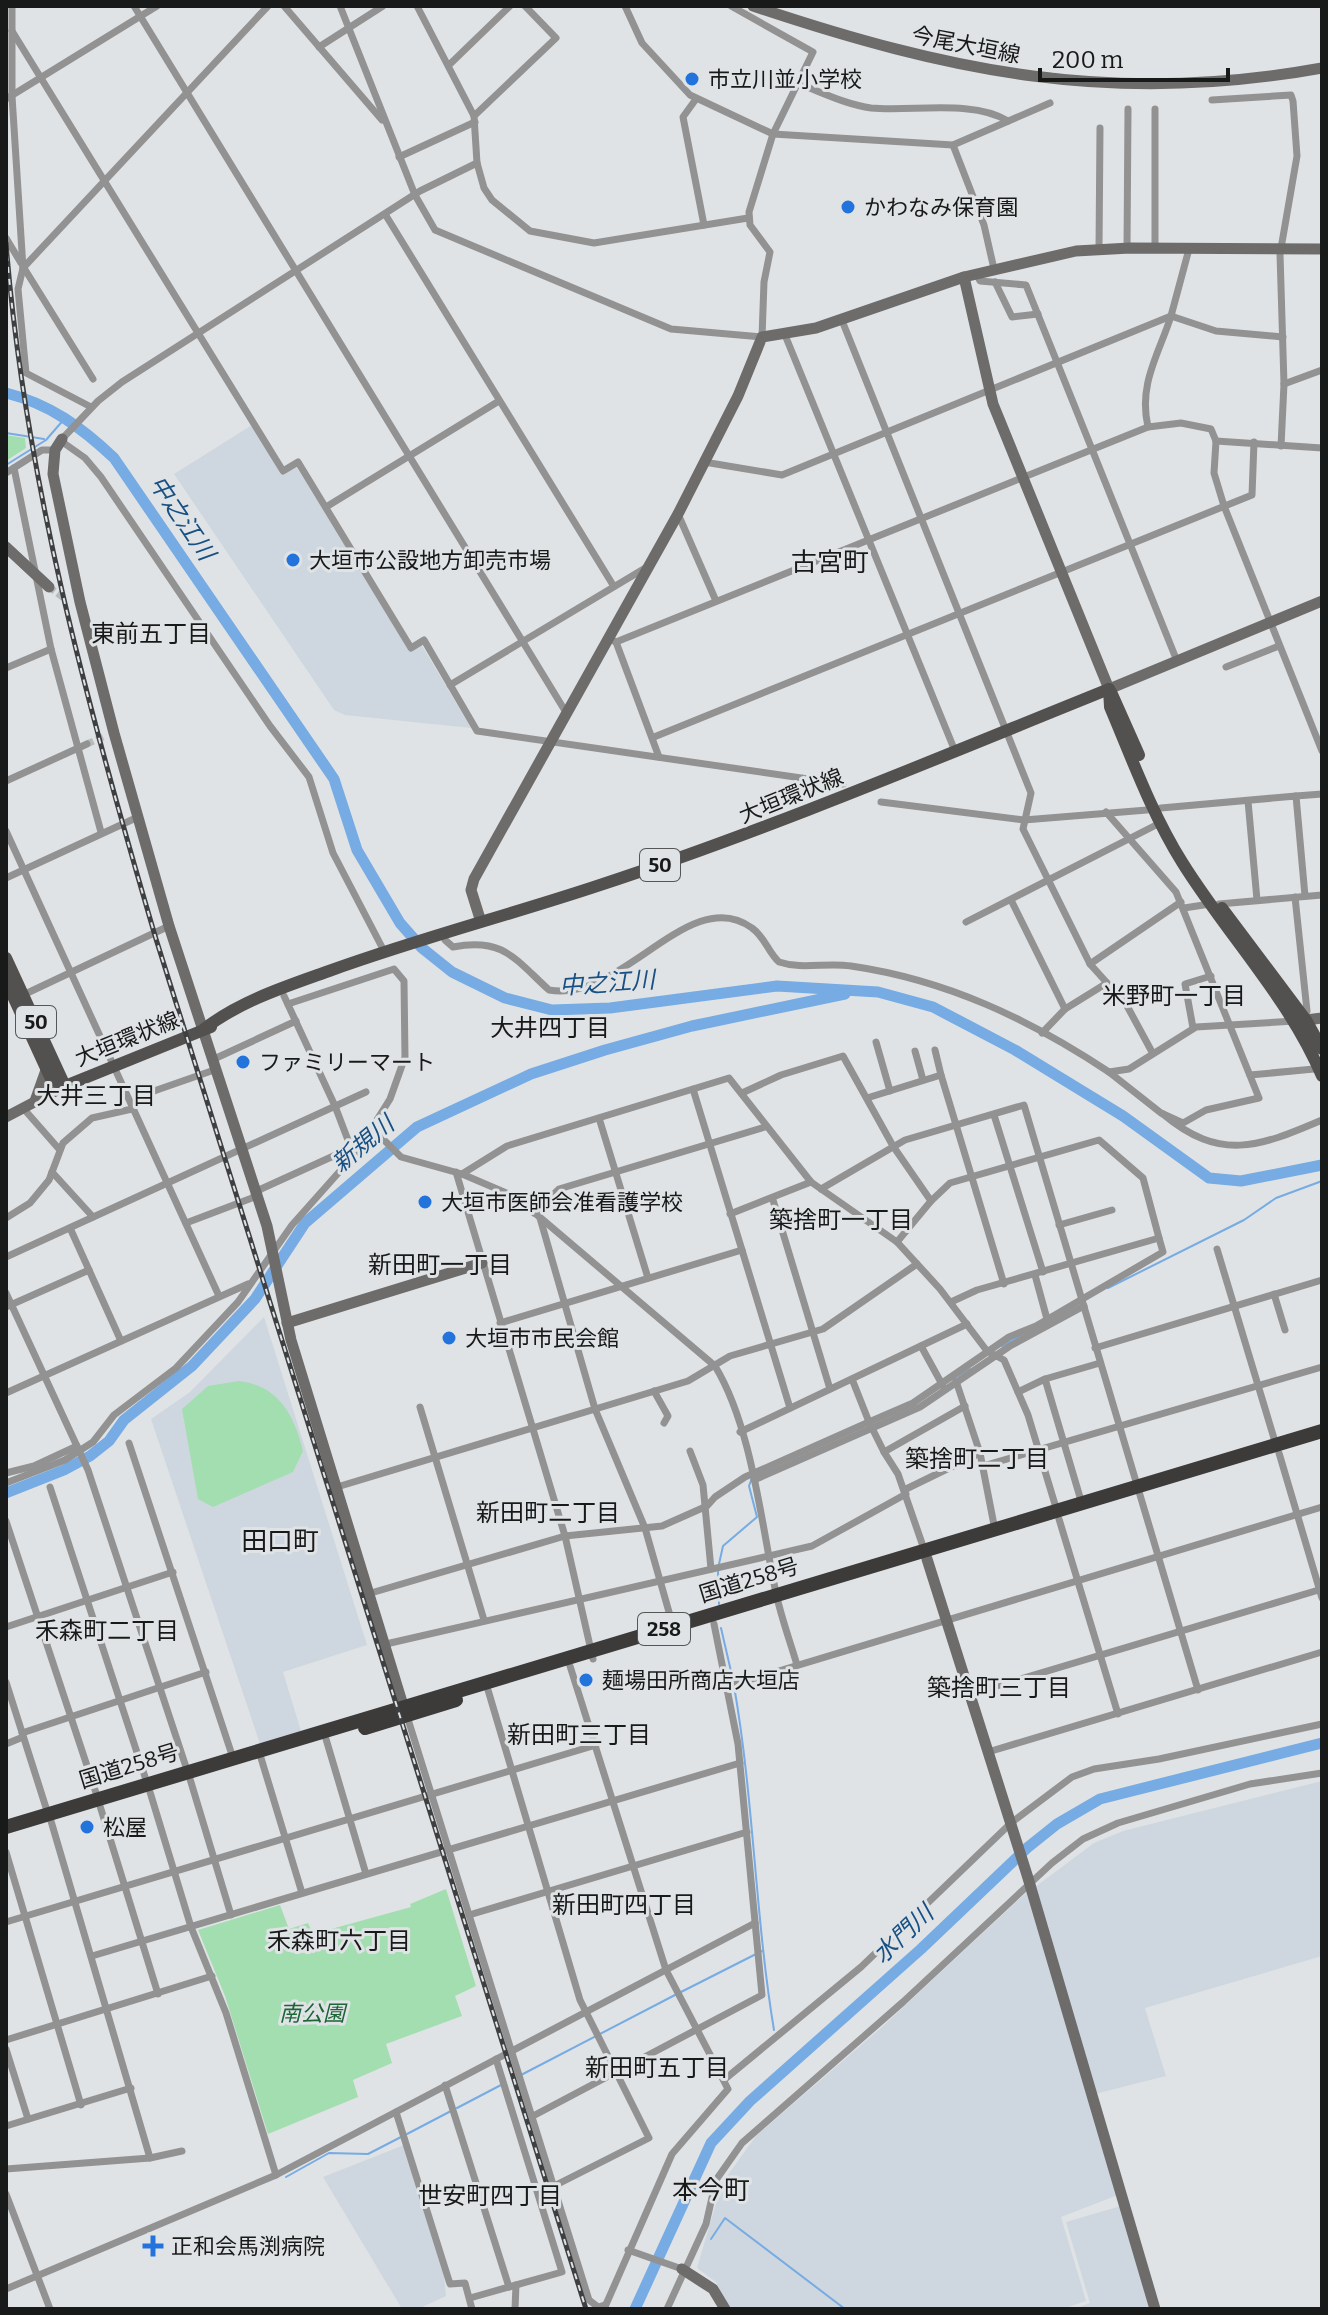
<svg xmlns="http://www.w3.org/2000/svg" width="1328" height="2315" font-family="Bitter,'Noto Sans JP',serif">
	<style>
		.built { fill: #ced7df }
		.green { fill: #a3deb1 }
		.lines { fill: none; stroke-linecap: round; stroke-linejoin: round }
		.stream { stroke: #76abe3; stroke-width: 2 }
		.river { stroke: #76abe3; stroke-width: 11 }
		.street-tunnel { stroke: #b8bbbc; stroke-width: 7; stroke-dasharray: 7 3.5; stroke-linecap: butt }
		.street { stroke: #939292; stroke-width: 7 }
		.secondary { stroke: #6e6c6b; stroke-width: 11 }
		.primary { stroke: #535150; stroke-width: 12 }
		.highway { stroke: #3d3a3a; stroke-width: 14 }
		.rail-casing { stroke: #3e3f40; stroke-width: 5 }
		.rail { stroke: #e0e3e5; stroke-width: 2; stroke-dasharray: 6; stroke-linecap: butt }
		.poi-dot { fill: #2373dd; stroke: #e0e3e5; stroke-width: 3 }
		.labels { text-anchor: middle; dominant-baseline: central; stroke-width: 6; stroke-linejoin: round; paint-order: stroke }
		.shield { fill: #e0e3e5; stroke: #545656; stroke-width: 2 }
		.shield-label { font-size: 20px; font-weight: bold; fill: #181919 }
		.street-label { font-size: 22px; fill: #181919; stroke: #e0e3e5 }
		.poi-label { font-size: 22px; fill: #181919; stroke: #e0e3e5; text-anchor: start }
		.park-label { font-size: 22px; font-style: italic; fill: #1c6536; stroke: #e0e3e5 }
		.water-label { font-size: 24px; font-style: italic; fill: #185084; stroke: #e0e3e5 }
		.neighbourhood-label { font-size: 24px; fill: #181919; stroke: #e0e3e5 }
		.quarter-label { font-size: 26px; fill: #181919; stroke: #e0e3e5 }
	</style>
	<rect width="100%" height="100%" fill="#e0e3e5"/>
	<g class="built">
		<path d="M252,425L281,475L296,466L409,651L421,644L471,728L345,715L334,710L174,474Z"/>
		<path d="M264,1317L367,1645L283,1672L301,1731L260,1744L151,1419L190,1392Z"/>
		<path d="M1322,1781V1956L1145,2008L1166,2076L1095,2094L1035,1887L1094,1843L1123,1831Z"/>
		<path d="M1029,1890L1118,2195L1061,2217L1086,2301L1063,2309H731L716,2282L697,2268L722,2183L756,2136L882,2027Z"/>
		<path d="M404,2145L444,2275L446,2296L418,2309H402L323,2177Z"/>
		<path d="M1121,2206L1152,2309H1074L1090,2303L1066,2222Z"/>
	</g>
	<g class="green">
		<path d="M6,435L25,438L26,448L6,461Z"/>
		<path d="M239,1381C279,1386 294,1415 303,1451L293,1472L213,1507L198,1499L182,1409L208,1386Z"/>
		<path d="M446,1889L476,1986L455,1996L462,2016L386,2044L392,2063L353,2080L358,2097L268,2134L225,1996L198,1930L280,1905L289,1929L308,1923L313,1934L411,1907L410,1904Z"/>
	</g>
	<g class="lines">
		<g class="stream">
			<path d="M6,433L44,439"/>
			<path d="M6,465L46,440L66,417"/>
			<path d="M1108,1288L1244,1220L1276,1198L1322,1181"/>
			<path d="M1002,1346L1022,1335"/>
			<path d="M958,1376L970,1369"/>
			<path d="M719,1564L723,1546L757,1517L749,1486L752,1478"/>
			<path d="M718,1571L719,1604"/>
			<path d="M721,1628L733,1680"/>
			<path d="M734,1686C754,1800 755,1916 774,2030"/>
			<path d="M681,1992L762,1951"/>
			<path d="M521,2075L675,1995"/>
			<path d="M457,2108L501,2085"/>
			<path d="M407,2134L451,2111"/>
			<path d="M286,2177L329,2153L368,2154L401,2137"/>
			<path d="M711,2239L725,2218L845,2309"/>
		</g>
		<g class="river">
			<path d="M6,393C50,404 81,427 114,458L334,779L357,850L400,923L422,948L452,972L505,998L552,1010L610,1008L777,986L878,992L933,1007L1015,1050L1123,1116L1209,1178L1241,1181L1322,1165"/>
			<path d="M6,1493L64,1470L90,1456L109,1441L124,1420L192,1366L255,1299L305,1223L417,1127L531,1074L605,1050L692,1026L845,994"/>
			<path d="M635,2309L711,2143L750,2101L921,1949L1027,1848L1057,1824L1100,1799L1322,1743"/>
		</g>
		<g class="street-tunnel">
			<path d="M49,587L65,599"/>
			<path d="M87,744L105,736"/>
		</g>
		<g class="street">
			<path d="M12,6V96L23,268L18,289L26,373L91,407"/>
			<path d="M134,6L567,714"/>
			<path d="M284,6L382,120"/>
			<path d="M340,6L415,195L435,230L671,329L762,337L764,282L770,252L750,225L749,212L773,134L813,52L731,6"/>
			<path d="M417,6L474,116L477,163L484,188L492,200L530,231L594,243L748,218"/>
			<path d="M625,6L642,43L690,95L773,134L953,145L1050,103"/>
			<path d="M12,31L283,471L298,462L411,648L424,640L477,731L843,784"/>
			<path d="M319,47L383,6"/>
			<path d="M449,65L510,6"/>
			<path d="M799,84C821,92 847,105 871,108C911,112 973,99 1008,121"/>
			<path d="M6,99L157,6"/>
			<path d="M696,99L683,117L704,225"/>
			<path d="M1212,100L1291,95L1293,101L1297,156L1280,254L1284,384L1281,446"/>
			<path d="M474,116L556,38L525,6"/>
			<path d="M953,145L984,225L994,269"/>
			<path d="M399,157L475,122"/>
			<path d="M385,214L613,585"/>
			<path d="M6,238L21,263"/>
			<path d="M1127,248L1128,109"/>
			<path d="M1155,248V109"/>
			<path d="M1099,249L1100,128"/>
			<path d="M23,268L268,6"/>
			<path d="M24,268L93,379"/>
			<path d="M976,273L980,281L1026,285L1177,661"/>
			<path d="M995,282L1012,317L1038,314"/>
			<path d="M841,318L1031,793L1023,829L1090,964L1126,1004L1152,1052"/>
			<path d="M785,335L955,751"/>
			<path d="M1284,384L1322,370"/>
			<path d="M1148,427C1138,384 1159,354 1171,316L1216,331L1283,337"/>
			<path d="M62,439L98,401L122,382L420,191L477,163"/>
			<path d="M61,441L85,458L101,477L270,726L309,777L333,853L384,951"/>
			<path d="M1322,448L1216,441L1214,473L1224,506L1322,751"/>
			<path d="M704,462L782,475L1171,316L1189,249"/>
			<path d="M14,468L51,649L101,832"/>
			<path d="M6,473L42,450H55"/>
			<path d="M326,507L499,401"/>
			<path d="M678,514L716,601"/>
			<path d="M610,639L616,642L1148,427L1181,423L1211,429L1216,441"/>
			<path d="M616,642L659,757"/>
			<path d="M1226,667L1279,646"/>
			<path d="M6,668L51,649"/>
			<path d="M450,685L647,567"/>
			<path d="M654,737L1252,495L1254,442"/>
			<path d="M6,781L87,744"/>
			<path d="M1296,796L1322,794"/>
			<path d="M1248,801L1257,900"/>
			<path d="M881,802L1024,820L1147,810"/>
			<path d="M1161,808L1296,796L1305,896"/>
			<path d="M1106,812L1176,892L1259,1098L1206,1110L1183,1123L1161,1113L1109,1072"/>
			<path d="M6,831L219,1296"/>
			<path d="M6,878L138,817"/>
			<path d="M1295,897L1307,1011"/>
			<path d="M1011,900L1065,1009"/>
			<path d="M1219,904L1322,895"/>
			<path d="M1184,908L1210,904"/>
			<path d="M966,922L1160,823"/>
			<path d="M445,940L453,947C503,937 515,959 549,990C621,1004 690,882 752,928C765,937 768,952 779,962C803,970 826,962 851,966C947,980 1029,1019 1109,1072L1129,1069L1196,1027L1295,1021"/>
			<path d="M1090,964L1181,902"/>
			<path d="M23,995L169,926"/>
			<path d="M1193,1028L1185,984L1211,976"/>
			<path d="M1042,1033L1065,1009L1107,983"/>
			<path d="M876,1042L890,1091"/>
			<path d="M915,1051L923,1080"/>
			<path d="M214,1059L296,1021"/>
			<path d="M941,1075L1004,1284"/>
			<path d="M1250,1075L1314,1069"/>
			<path d="M693,1089L790,1408"/>
			<path d="M742,1093L781,1075L843,1056L893,1146L931,1201L897,1242"/>
			<path d="M867,1098L941,1075L935,1050"/>
			<path d="M23,1108L59,1149"/>
			<path d="M1163,1114C1220,1162 1259,1147 1322,1120"/>
			<path d="M994,1115L1043,1272"/>
			<path d="M599,1118L648,1278"/>
			<path d="M371,1127L401,1157L462,1174L516,1197L715,1366C752,1427 761,1523 776,1593C781,1617 790,1641 797,1665"/>
			<path d="M52,1172L93,1217"/>
			<path d="M456,1172L565,1536L593,1659"/>
			<path d="M462,1174L507,1146L729,1078L811,1182L897,1242L940,1289L987,1351L1004,1360L1028,1415L1057,1511"/>
			<path d="M821,1189L905,1140L1024,1105L1198,1690"/>
			<path d="M773,1200L830,1389"/>
			<path d="M931,1201L950,1183L1099,1140L1143,1178L1159,1238"/>
			<path d="M534,1213L559,1189L765,1127"/>
			<path d="M730,1214L811,1182"/>
			<path d="M6,1218L30,1203L49,1180L63,1143L92,1118L132,1109L154,1091L217,1069"/>
			<path d="M540,1218L595,1409L645,1528L673,1626"/>
			<path d="M186,1223L252,1198L261,1189L351,1148L335,1106L284,996"/>
			<path d="M1059,1225L1112,1210"/>
			<path d="M1217,1249L1276,1445"/>
			<path d="M6,1257L366,1092"/>
			<path d="M89,1270L121,1341"/>
			<path d="M1035,1275L1047,1319"/>
			<path d="M6,1293L88,1470L190,1779L231,1915"/>
			<path d="M1274,1294L1285,1330"/>
			<path d="M6,1307L89,1270L70,1228"/>
			<path d="M500,1323L742,1250"/>
			<path d="M921,1346L943,1386"/>
			<path d="M1095,1348L1322,1280"/>
			<path d="M852,1379L869,1422L913,1403L1009,1337L1036,1326L1163,1252L1159,1238L977,1290L951,1302"/>
			<path d="M1045,1379L1082,1504"/>
			<path d="M956,1381L980,1453L995,1530"/>
			<path d="M654,1391L668,1416L664,1423"/>
			<path d="M1018,1392L1045,1379L1100,1363"/>
			<path d="M6,1393L248,1284"/>
			<path d="M420,1407L484,1620"/>
			<path d="M740,1432L967,1324"/>
			<path d="M129,1443L233,1758"/>
			<path d="M690,1451L703,1485L711,1569"/>
			<path d="M1279,1453L1322,1598"/>
			<path d="M983,1466L1322,1367"/>
			<path d="M6,1473L34,1466L77,1446"/>
			<path d="M754,1480L920,1407L1010,1346L1084,1306"/>
			<path d="M6,1483L65,1460L93,1442L114,1415L176,1368L238,1302L292,1225L356,1153L390,1099L405,1057L404,981L394,969L288,1004"/>
			<path d="M50,1487L147,1783"/>
			<path d="M337,1487L688,1381L730,1356L823,1329L917,1264"/>
			<path d="M904,1490L980,1453"/>
			<path d="M1059,1519L1118,1714"/>
			<path d="M6,1521L98,1799"/>
			<path d="M925,1552L898,1474L884,1452L965,1406"/>
			<path d="M371,1593L565,1536L662,1526L707,1506L715,1497L745,1477L869,1422L884,1452"/>
			<path d="M6,1627L173,1572"/>
			<path d="M386,1644L812,1546L906,1494"/>
			<path d="M570,1666L666,1970L728,2089L672,2154L604,2309"/>
			<path d="M6,1682L48,1814"/>
			<path d="M729,1686L1322,1507"/>
			<path d="M488,1690L580,2000L649,2138L554,2186"/>
			<path d="M970,1694L1322,1589"/>
			<path d="M407,1716L589,2300L598,2307L605,2305"/>
			<path d="M22,1733L206,1672"/>
			<path d="M326,1739L366,1874"/>
			<path d="M6,1744L23,1737"/>
			<path d="M988,1752L1322,1652"/>
			<path d="M261,1758L302,1893"/>
			<path d="M150,1792L191,1927L226,2013L276,2175"/>
			<path d="M100,1806L158,1994"/>
			<path d="M51,1821L150,2158"/>
			<path d="M6,1852L81,2105"/>
			<path d="M469,1915L747,1832"/>
			<path d="M6,1922L596,1745"/>
			<path d="M92,1956L740,1763"/>
			<path d="M6,2040L212,1976"/>
			<path d="M6,2049L28,2119"/>
			<path d="M725,2079L861,1967L1011,1823L1072,1777L1094,1769L1159,1759L1322,1724"/>
			<path d="M445,2085L509,2287"/>
			<path d="M396,2112L450,2284L465,2283L472,2309"/>
			<path d="M533,2116L762,1995L738,1744L714,1624"/>
			<path d="M6,2126L131,2088"/>
			<path d="M6,2169L150,2158L182,2151"/>
			<path d="M6,2194L50,2309"/>
			<path d="M628,2250L682,2269"/>
			<path d="M6,2289L276,2175L755,1923"/>
			<path d="M470,2298L562,2272L496,2059"/>
			<path d="M515,2309L516,2285"/>
			<path d="M667,2309L706,2224L716,2180L742,2143L903,2002L1052,1863L1083,1839L1118,1823L1250,1784L1322,1773"/>
		</g>
		<g class="secondary">
			<path d="M753,6C950,72 1113,106 1322,68"/>
			<path d="M964,277L993,404L1109,689L1322,601"/>
			<path d="M62,439L55,450L53,474L80,602L114,733L169,926L267,1226L291,1340L406,1715"/>
			<path d="M6,547L49,587"/>
			<path d="M481,922L471,890L474,879L678,514L738,396L762,337L816,328L964,277L1076,251L1130,248L1322,249"/>
			<path d="M1306,1020L1322,1018"/>
			<path d="M35,1101L46,1070"/>
			<path d="M6,1117L65,1086"/>
			<path d="M287,1323L482,1263"/>
			<path d="M927,1559L1028,1878L1155,2309"/>
			<path d="M682,2269L713,2289L725,2309"/>
		</g>
		<g class="primary">
			<path d="M1109,689L1110,707C1132,759 1152,814 1182,862C1226,933 1289,998 1322,1076"/>
			<path d="M1111,692L1139,755"/>
			<path d="M1222,908L1306,1020L1322,1049"/>
			<path d="M6,958L65,1086"/>
			<path d="M6,981L51,1079L65,1086L211,1027"/>
			<path d="M204,1029C240,1001 287,986 329,971C420,938 510,915 600,885C773,828 940,757 1109,689"/>
		</g>
		<g class="highway">
			<path d="M365,1728L456,1700"/>
			<path d="M6,1827L1322,1431"/>
		</g>
		<defs>
			<path id="rail" d="M6,243C25,482 89,711 156,939L586,2309"/>
		</defs>
		<use href="#rail" class="rail-casing"/>
		<use href="#rail" class="rail"/>
	</g>
	<g class="poi-dot">
		<circle cx="692" cy="79" r="8"/>
		<circle cx="848" cy="207" r="8"/>
		<circle cx="293" cy="560" r="8"/>
		<circle cx="243" cy="1062" r="8"/>
		<circle cx="425" cy="1202" r="8"/>
		<circle cx="449" cy="1338" r="8"/>
		<circle cx="586" cy="1680" r="8"/>
		<circle cx="87" cy="1827" r="8"/>
		<path d="M149 2234h8v8h8v8h-8v8h-8v-8h-8v-8h8z"/>
	</g>
	<g class="labels">
		<g class="shield">
			<rect x="640" y="849" width="40" height="32" rx="6"/>
			<rect x="16" y="1006" width="40" height="32" rx="6"/>
			<rect x="638" y="1613" width="52" height="32" rx="6"/>
		</g>
		<g class="shield-label">
			<text x="660" y="865">50</text>
			<text x="36" y="1022">50</text>
			<text x="664" y="1629">258</text>
		</g>
		<g class="street-label">
			<text transform="translate(966 45) rotate(11)">今尾大垣線</text>
			<text transform="translate(791 796) rotate(-22)">大垣環状線</text>
			<text transform="translate(127 1039) rotate(-22)">大垣環状線</text>
			<text transform="translate(749 1580) rotate(-17)">国道258号</text>
			<text transform="translate(129 1766) rotate(-17)">国道258号</text>
		</g>
		<g class="poi-label">
			<text x="708" y="79">市立川並小学校</text>
			<text x="864" y="207">かわなみ保育園</text>
			<text x="309" y="560">大垣市公設地方卸売市場</text>
			<text x="259" y="1062">ファミリーマート</text>
			<text x="441" y="1202">大垣市医師会准看護学校</text>
			<text x="465" y="1338">大垣市市民会館</text>
			<text x="602" y="1680">麺場田所商店大垣店</text>
			<text x="103" y="1827">松屋</text>
			<text x="171" y="2246">正和会馬渕病院</text>
		</g>
		<g class="park-label">
			<text x="312" y="2013">南公園</text>
		</g>
		<g class="water-label">
			<text transform="translate(182 518) rotate(56)">中之江川</text>
			<text transform="translate(607 983) rotate(-4)">中之江川</text>
			<text transform="translate(363 1144) rotate(-40)">新規川</text>
			<text transform="translate(903 1934) rotate(-43)">水門川</text>
		</g>
		<g class="neighbourhood-label">
			<text x="151" y="634">東前五丁目</text>
			<text x="1174" y="996">米野町一丁目</text>
			<text x="550" y="1028">大井四丁目</text>
			<text x="96" y="1096">大井三丁目</text>
			<text x="841" y="1220">築捨町一丁目</text>
			<text x="440" y="1265">新田町一丁目</text>
			<text x="977" y="1459">築捨町二丁目</text>
			<text x="548" y="1513">新田町二丁目</text>
			<text x="107" y="1631">禾森町二丁目</text>
			<text x="999" y="1688">築捨町三丁目</text>
			<text x="579" y="1735">新田町三丁目</text>
			<text x="624" y="1905">新田町四丁目</text>
			<text x="339" y="1941">禾森町六丁目</text>
			<text x="657" y="2068">新田町五丁目</text>
			<text x="490" y="2196">世安町四丁目</text>
		</g>
		<g class="quarter-label">
			<text x="830" y="562">古宮町</text>
			<text x="280" y="1541">田口町</text>
			<text x="711" y="2190">本今町</text>
		</g>
	</g>
	<rect width="1328" height="2315" fill="none" stroke="#181919" stroke-width="16"/>
	<path d="M1040 68v12h188v-12" fill="none" stroke="#181919" stroke-width="4"/>
	<text x="1052" y="68" font-size="24" fill="#181919" stroke="#e0e3e5" stroke-width="6" paint-order="stroke">200 m</text>
</svg>
